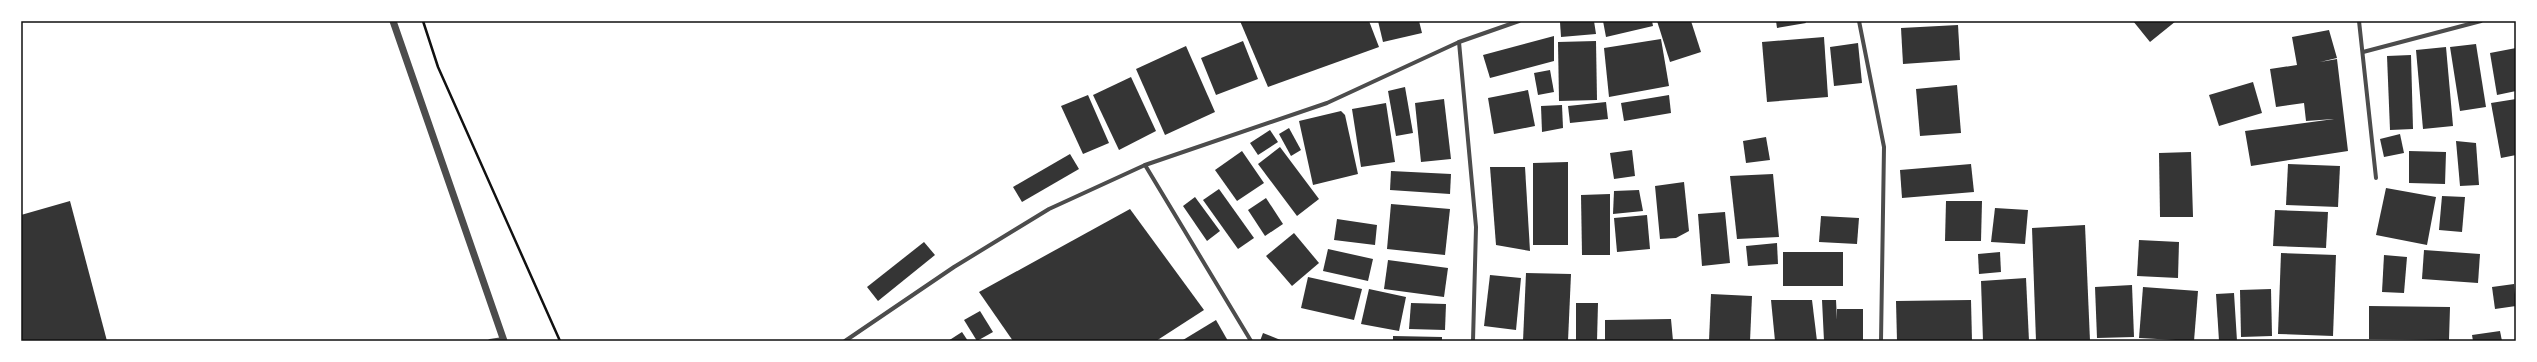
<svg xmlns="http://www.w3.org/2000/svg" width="2537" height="362" font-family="'Nunito Sans',sans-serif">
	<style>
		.building { fill: #353535 }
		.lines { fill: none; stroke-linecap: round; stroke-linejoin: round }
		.path { stroke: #111; stroke-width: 2.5 }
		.minor { stroke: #4c4c4c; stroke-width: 4 }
		.tertiary { stroke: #4c4c4c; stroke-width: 7 }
		.neatline { fill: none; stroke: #111; stroke-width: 1.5 }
	</style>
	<rect width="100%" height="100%" fill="#fff"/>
	<g class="building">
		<path d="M1240,21H1369L1379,47L1268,87Z"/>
		<path d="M1378,21H1419L1422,33L1383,42Z"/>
		<path d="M1565,21H1594L1596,34L1561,37L1560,22Z"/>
		<path d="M1603,21H1652L1653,26L1606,37Z"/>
		<path d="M1657,21H1691L1701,52L1670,62Z"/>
		<path d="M1776,21H1805L1806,23L1777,28Z"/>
		<path d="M2133,21H2176L2150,42Z"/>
		<path d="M1958,25L1960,60L1903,64L1901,28Z"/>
		<path d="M2329,30L2337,58L2320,62L2337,59L2348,151L2251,166L2245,131L2334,119L2306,121L2304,103L2276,107L2270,69L2297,65L2292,37Z"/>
		<path d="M1554,36V61L1490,78L1483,55Z"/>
		<path d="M1824,37L1828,97L1767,102L1762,42Z"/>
		<path d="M1661,39L1669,86L1609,97L1604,48Z"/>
		<path d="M1243,41L1258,79L1216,95L1201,58Z"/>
		<path d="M1596,41L1597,100L1559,101L1558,42Z"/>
		<path d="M1858,43L1862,83L1834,86L1830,47Z"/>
		<path d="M2476,44L2486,107L2460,111L2450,47Z"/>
		<path d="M1186,46L1215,112L1165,135L1136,69Z"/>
		<path d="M2446,47L2453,126L2423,129L2416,50Z"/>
		<path d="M2516,48V91L2497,95L2490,53Z"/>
		<path d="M2411,55L2413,129L2390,130L2387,56Z"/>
		<path d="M1550,70L1554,92L1538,95L1534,73Z"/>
		<path d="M1131,77L1156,131L1119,150L1093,95Z"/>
		<path d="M2253,82L2262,113L2219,126L2209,95Z"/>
		<path d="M1957,85L1961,133L1920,136L1916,89Z"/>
		<path d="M1405,87L1413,133L1396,136L1388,91Z"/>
		<path d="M1528,90L1535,126L1494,134L1488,98Z"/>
		<path d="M1088,95L1109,143L1083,154L1061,106Z"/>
		<path d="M1669,95L1671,113L1624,121L1621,103Z"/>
		<path d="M1444,99L1451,159L1421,162L1415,103Z"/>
		<path d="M2516,99V155L2501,158L2491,103Z"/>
		<path d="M1606,102L1608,119L1570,123L1568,106Z"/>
		<path d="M1386,103L1395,162L1361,167L1352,109Z"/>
		<path d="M1562,105L1563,128L1542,132L1541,106Z"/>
		<path d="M1341,111L1345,115L1358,174L1313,185L1299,121Z"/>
		<path d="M1289,128L1301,150L1291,156L1279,134Z"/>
		<path d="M1270,130L1278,142L1258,155L1250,143Z"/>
		<path d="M2400,134L2404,153L2384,157L2380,139Z"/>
		<path d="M1766,137L1770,160L1746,163L1743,141Z"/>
		<path d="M2456,141L2476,143L2479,185L2460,186Z"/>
		<path d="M1280,147L1319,199L1297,216L1258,164Z"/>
		<path d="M1632,150L1635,176L1614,179L1610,153Z"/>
		<path d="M1242,151L1264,183L1237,201L1215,170Z"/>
		<path d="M2409,151L2446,152L2445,184L2409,183Z"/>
		<path d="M2191,152L2193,217H2160L2159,153Z"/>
		<path d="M1070,154L1079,169L1022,202L1013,187Z"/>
		<path d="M1568,162V245H1533V163Z"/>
		<path d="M1971,164L1974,192L1902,198L1900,170Z"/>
		<path d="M2288,164L2340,166L2338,207L2286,205Z"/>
		<path d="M1490,167H1525L1530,251L1496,245Z"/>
		<path d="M1391,171L1451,174L1450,194L1390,190Z"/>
		<path d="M1773,174L1779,237L1737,239L1730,176Z"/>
		<path d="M1684,182L1689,231L1676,238L1660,239L1655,186Z"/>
		<path d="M2386,188L2436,197L2427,245L2376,235Z"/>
		<path d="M1219,189L1254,238L1238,249L1203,200Z"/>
		<path d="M1639,190L1643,211L1613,214L1614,191Z"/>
		<path d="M1610,194V255H1582L1581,195Z"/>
		<path d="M2442,196L2465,197L2462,232L2439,230Z"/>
		<path d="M1195,197L1220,231L1207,241L1183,206Z"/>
		<path d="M1266,198L1283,224L1265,236L1248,210Z"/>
		<path d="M70,201L107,341H21V215Z"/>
		<path d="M1946,201H1982L1981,241H1945Z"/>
		<path d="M1391,204L1450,209L1445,255L1387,249Z"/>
		<path d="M1995,208L2028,210L2025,244L1991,242Z"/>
		<path d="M1130,209L1204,310L1156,341H1013L979,292Z"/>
		<path d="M2275,210L2328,212L2326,248L2273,246Z"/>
		<path d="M1725,212L1730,263L1702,266L1698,214Z"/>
		<path d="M1647,215L1650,249L1617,252L1614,218Z"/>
		<path d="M1821,216L1859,218L1857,244L1819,242Z"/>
		<path d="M1337,219L1377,225L1375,245L1334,240Z"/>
		<path d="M2085,225L2090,341H2036L2032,228Z"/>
		<path d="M1294,233L1319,263L1292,286L1266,256Z"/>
		<path d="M2139,240L2179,242L2178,278L2137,276Z"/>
		<path d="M924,242L935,255L878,301L867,287Z"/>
		<path d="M1777,243L1778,264L1748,266L1746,246Z"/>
		<path d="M1328,249L1373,259L1368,281L1323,271Z"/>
		<path d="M2424,250L2480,254L2478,283L2422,279Z"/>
		<rect x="1783" y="252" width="60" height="34"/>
		<path d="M2000,252L2001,272L1979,274L1978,254Z"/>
		<path d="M2281,253L2336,255L2333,336L2278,334Z"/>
		<path d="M2384,255L2407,257L2404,293L2382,292Z"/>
		<path d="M1388,260L1448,268L1444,297L1384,289Z"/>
		<path d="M1526,273L1571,274L1568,341H1523Z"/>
		<path d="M1490,275L1521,278L1516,330L1484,326Z"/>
		<path d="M1308,277L1362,289L1354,320L1301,308Z"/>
		<path d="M2026,278L2029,341H1983L1981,281Z"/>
		<path d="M2514,284L2516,306L2495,309L2492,287Z"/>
		<path d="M2132,285L2134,337L2097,338L2095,287Z"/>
		<path d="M2143,287L2198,291L2194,341L2139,338Z"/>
		<path d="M1369,289L1406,297L1399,331L1361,324Z"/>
		<path d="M2271,289L2272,336L2241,337L2240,290Z"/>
		<path d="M2234,293L2237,341H2219L2216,294Z"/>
		<path d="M1711,294L1752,296L1750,341H1709Z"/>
		<path d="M1771,300H1812L1817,341H1775Z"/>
		<path d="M1822,300H1836L1837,320V309H1863V341H1824Z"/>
		<path d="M1971,300L1972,341H1897L1896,301Z"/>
		<path d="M1411,303L1446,304L1445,330L1409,329Z"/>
		<path d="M1576,303H1598L1597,341H1576Z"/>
		<path d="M2369,306L2450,307L2449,340L2369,339Z"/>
		<path d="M980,311L993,332L977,341L964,320Z"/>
		<path d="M1671,319L1673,341H1605V320Z"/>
		<path d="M1216,320L1228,341H1184L1183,340Z"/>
		<path d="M2500,331L2502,341H2473L2472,335Z"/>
		<path d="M962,332L968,341H948Z"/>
		<path d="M1263,333L1283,341H1260Z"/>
		<path d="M1393,336L1442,337V341H1393Z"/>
	</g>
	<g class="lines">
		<path class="path" d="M423,21L438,67L560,341"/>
		<g class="minor">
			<path d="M1859,21L1884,147L1881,341"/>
			<path d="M2359,21L2376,178"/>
			<path d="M1459,42L1476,227L1473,341"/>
			<path d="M2363,52L2481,21"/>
			<path d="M1145,165L1251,341"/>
			<path d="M490,341L503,339"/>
			<path d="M845,341L954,267L1049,209L1145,165L1327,103L1459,42L1519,21"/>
		</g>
		<path class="tertiary" d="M393,21L504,341"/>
	</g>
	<rect width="2537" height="362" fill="none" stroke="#ffffff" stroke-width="44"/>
	<rect x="22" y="22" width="2493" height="318" class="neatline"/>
</svg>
